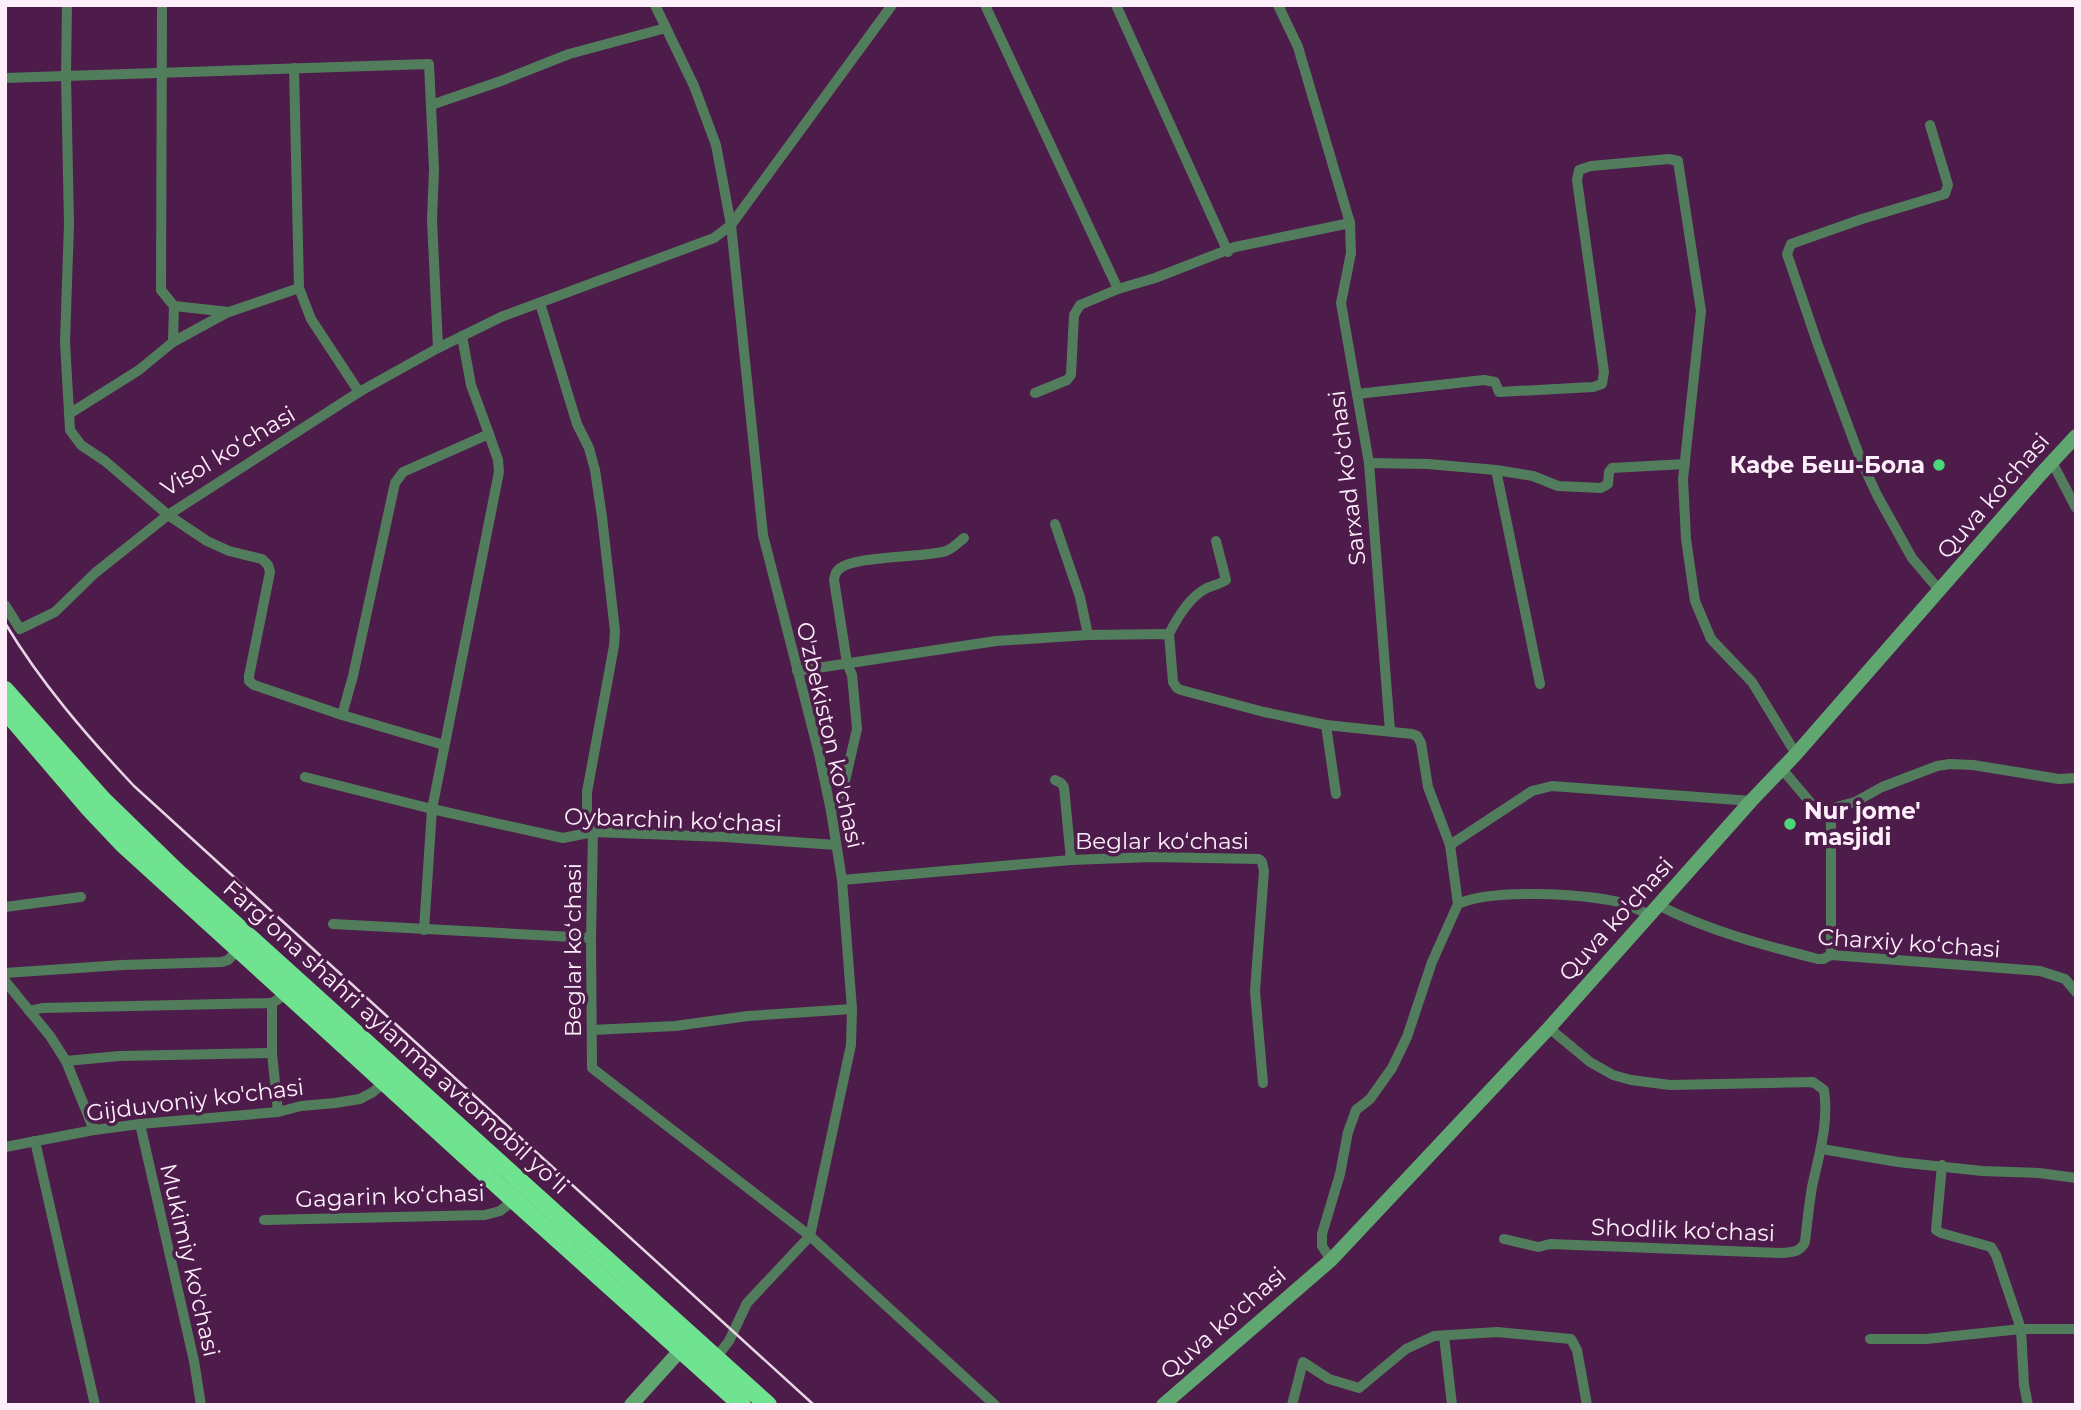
<svg xmlns="http://www.w3.org/2000/svg" width="2081" height="1410" font-family="Montserrat,sans-serif">
	<style>
		.lines { fill: none; stroke-linecap: round; stroke-linejoin: round }
		.street { stroke: #527d5c; stroke-width: 10 }
		.secondary { stroke: #60a671; stroke-width: 14 }
		.highway { stroke: #70e390; stroke-width: 18 }
		.rail { stroke: #e7d5e5; stroke-width: 2.5 }
		.poi-dot { fill: #49d778; stroke: #4e1c4b; stroke-width: 2.5 }
		.labels { text-anchor: middle; dominant-baseline: central; stroke-width: 7; stroke-linejoin: round; paint-order: stroke }
		.street-label { font-size: 23px; fill: #fceffa; stroke: #4e1c4b }
		.poi-label { font-size: 23px; font-weight: bold; fill: #fceffa; stroke: #4e1c4b; text-anchor: end }
	</style>
	<rect width="100%" height="100%" fill="#4e1c4b"/>
	<g class="lines">
		<g class="street">
			<path d="M67,5L66,76L69,224L65,342L70,430L81,445L105,461L168,515L359,392L438,348L501,317L714,238L731,225L892,5"/>
			<path d="M162,5L161,290L174,306L229,312L299,288L294,68"/>
			<path d="M655,5L694,86L716,145L731,225L763,535L819,754L831,811L842,880L852,1009L851,1045L810,1236L995,1405"/>
			<path d="M985,5L1118,289"/>
			<path d="M1116,5L1228,252"/>
			<path d="M1278,5L1298,47L1350,223L1351,253L1341,303L1369,463L1390,731"/>
			<path d="M5,78L429,64L434,169L432,219L438,348"/>
			<path d="M431,105L501,81L569,54L666,28"/>
			<path d="M1930,125L1948,185L1945,194L1862,219L1791,244L1787,254L1818,345L1862,463L1877,495L1912,558L1940,591"/>
			<path d="M299,288L311,319L359,392"/>
			<path d="M540,303L577,424L589,448L595,470L602,517L615,631L614,646L587,792V813L593,832L591,938L592,1068L810,1236L747,1303L729,1341L716,1358"/>
			<path d="M462,336L471,385L489,434"/>
			<path d="M173,342L228,312"/>
			<path d="M1035,393L1067,380L1071,375L1074,315L1080,305L1118,289L1155,278L1235,247L1350,223"/>
			<path d="M1357,394L1484,380L1495,382L1499,392L1593,387L1602,384L1604,372L1577,180L1579,170L1591,166L1669,159L1678,161L1701,311L1683,479L1686,539L1695,601L1711,639L1752,682L1796,754"/>
			<path d="M69,414L139,370L173,342L174,306"/>
			<path d="M2052,462L2076,508"/>
			<path d="M1369,463L1428,464L1496,470L1533,476L1558,486L1601,488L1608,484L1609,472L1612,468L1685,464"/>
			<path d="M1496,470L1540,684"/>
			<path d="M1055,524L1080,597L1088,635"/>
			<path d="M5,605L20,629L55,612L95,573L168,515L207,541L229,551L262,559L268,565L270,572L249,676V681L254,685L342,715"/>
			<path d="M1169,634C1177,618 1189,598 1205,589C1212,585 1219,585 1226,580L1216,541"/>
			<path d="M797,671L996,641L1088,635L1169,634L1173,682L1177,688L1181,690L1264,712L1326,725L1412,734L1417,736L1421,743L1428,787L1450,845L1458,904L1432,962L1407,1037L1392,1068L1370,1099L1356,1110L1348,1132L1340,1174L1322,1234V1246L1331,1260"/>
			<path d="M1326,725L1336,794"/>
			<path d="M1782,769L1815,808L1821,811L1855,802L1882,787L1937,766L1950,764L1973,765L2059,779L2076,778"/>
			<path d="M305,777L432,809L563,838L593,832L725,837L836,845"/>
			<path d="M1055,780L1061,783L1064,787L1071,860"/>
			<path d="M1831,810V955"/>
			<path d="M831,811L842,794L857,729L852,675L847,663L834,580C835,575 835,573 838,570C852,555 925,558 946,551C952,549 959,542 964,538"/>
			<path d="M1450,845L1532,791L1552,786L1751,801"/>
			<path d="M842,880L1071,860L1151,857L1259,859L1262,862L1264,871L1255,991L1263,1083"/>
			<path d="M1458,904C1492,888 1582,894 1619,902C1629,904 1639,910 1649,915"/>
			<path d="M1658,905C1709,931 1763,945 1818,959H1823L1831,955L2040,971L2065,979L2076,992"/>
			<path d="M5,907L81,897"/>
			<path d="M333,924L591,938"/>
			<path d="M424,930L432,809L499,472L498,460L489,434L403,472L395,483L353,676L342,715L444,745"/>
			<path d="M5,973L122,965L222,962L228,960L240,948"/>
			<path d="M5,981L50,1036L66,1061L94,1130"/>
			<path d="M29,1011L42,1008L272,1003"/>
			<path d="M592,1030L675,1026L748,1016L852,1009"/>
			<path d="M66,1061L119,1056L272,1053"/>
			<path d="M278,1112L272,1053V1003L288,993"/>
			<path d="M140,1124L194,1361L201,1405"/>
			<path d="M35,1141L95,1405"/>
			<path d="M5,1147L94,1130L140,1124L278,1112L301,1106L335,1103L360,1099L373,1092L385,1082"/>
			<path d="M1822,1149L1898,1162L1982,1171L2039,1173L2076,1178"/>
			<path d="M1942,1165L1936,1230L1941,1233L1991,1247L1996,1255L2021,1329L2024,1385L2028,1405"/>
			<path d="M264,1220L485,1215L500,1211L514,1200"/>
			<path d="M1504,1239L1538,1247L1550,1244L1783,1253C1793,1252 1800,1252 1805,1242C1807,1224 1809,1205 1812,1187C1819,1155 1829,1123 1824,1090L1813,1082L1670,1085L1631,1080L1613,1075L1590,1062L1549,1028"/>
			<path d="M1444,1336L1452,1405"/>
			<path d="M1870,1339H1926L2021,1329H2076"/>
			<path d="M1292,1405L1303,1362L1329,1379L1359,1388L1406,1349L1434,1336L1497,1332L1571,1339L1577,1350L1587,1405"/>
		</g>
		<g class="secondary">
			<path d="M631,1405L687,1343"/>
			<path d="M1163,1405L1331,1260L1549,1028L1751,801L1796,754L2039,476L2076,436"/>
		</g>
		<g class="highway">
			<path d="M5,690L103,800L177,872L768,1405"/>
			<path d="M5,710L88,807L123,844L514,1200L742,1405"/>
		</g>
		<path class="rail" d="M5,623C41,683 86,735 134,786L814,1405"/>
	</g>
	<g class="poi-dot">
		<circle cx="1939" cy="465" r="7"/>
		<circle cx="1790" cy="824" r="7"/>
	</g>
	<g class="labels">
		<g class="street-label">
			<text transform="translate(228 451) rotate(-31)">Visol koʻchasi</text>
			<text transform="translate(1347 478) rotate(-97)">Sarxad koʻchasi</text>
			<text transform="translate(1993 496) rotate(-49)">Quva ko'chasi</text>
			<text transform="translate(830 735) rotate(77)">O'zbekiston ko'chasi</text>
			<text transform="translate(673 820) rotate(2)">Oybarchin koʻchasi</text>
			<text x="1162" y="841">Beglar koʻchasi</text>
			<text transform="translate(1616 919) rotate(-48)">Quva ko'chasi</text>
			<text transform="translate(1909 943) rotate(4)">Charxiy koʻchasi</text>
			<text transform="translate(573 950) rotate(-90)">Beglar koʻchasi</text>
			<text transform="translate(396 1037) rotate(42)">Fargʻona shahri aylanma avtomobil yoʻli</text>
			<text transform="translate(195 1100) rotate(-7)">Gijduvoniy ko'chasi</text>
			<text transform="translate(390 1196) rotate(-2)">Gagarin koʻchasi</text>
			<text transform="translate(1683 1230) rotate(2)">Shodlik koʻchasi</text>
			<text transform="translate(190 1260) rotate(77)">Mukimiy ko'chasi</text>
			<text transform="translate(1223 1323) rotate(-41)">Quva ko'chasi</text>
		</g>
		<g class="poi-label">
			<text x="1925" y="465">Кафе Беш-Бола</text>
			<text x="1804" y="811" text-anchor="start">Nur jome'<tspan x="1804" dy="26">masjidi</tspan></text>
		</g>
	</g>
	<rect width="2081" height="1410" fill="none" stroke="#fceffa" stroke-width="14"/>
</svg>
